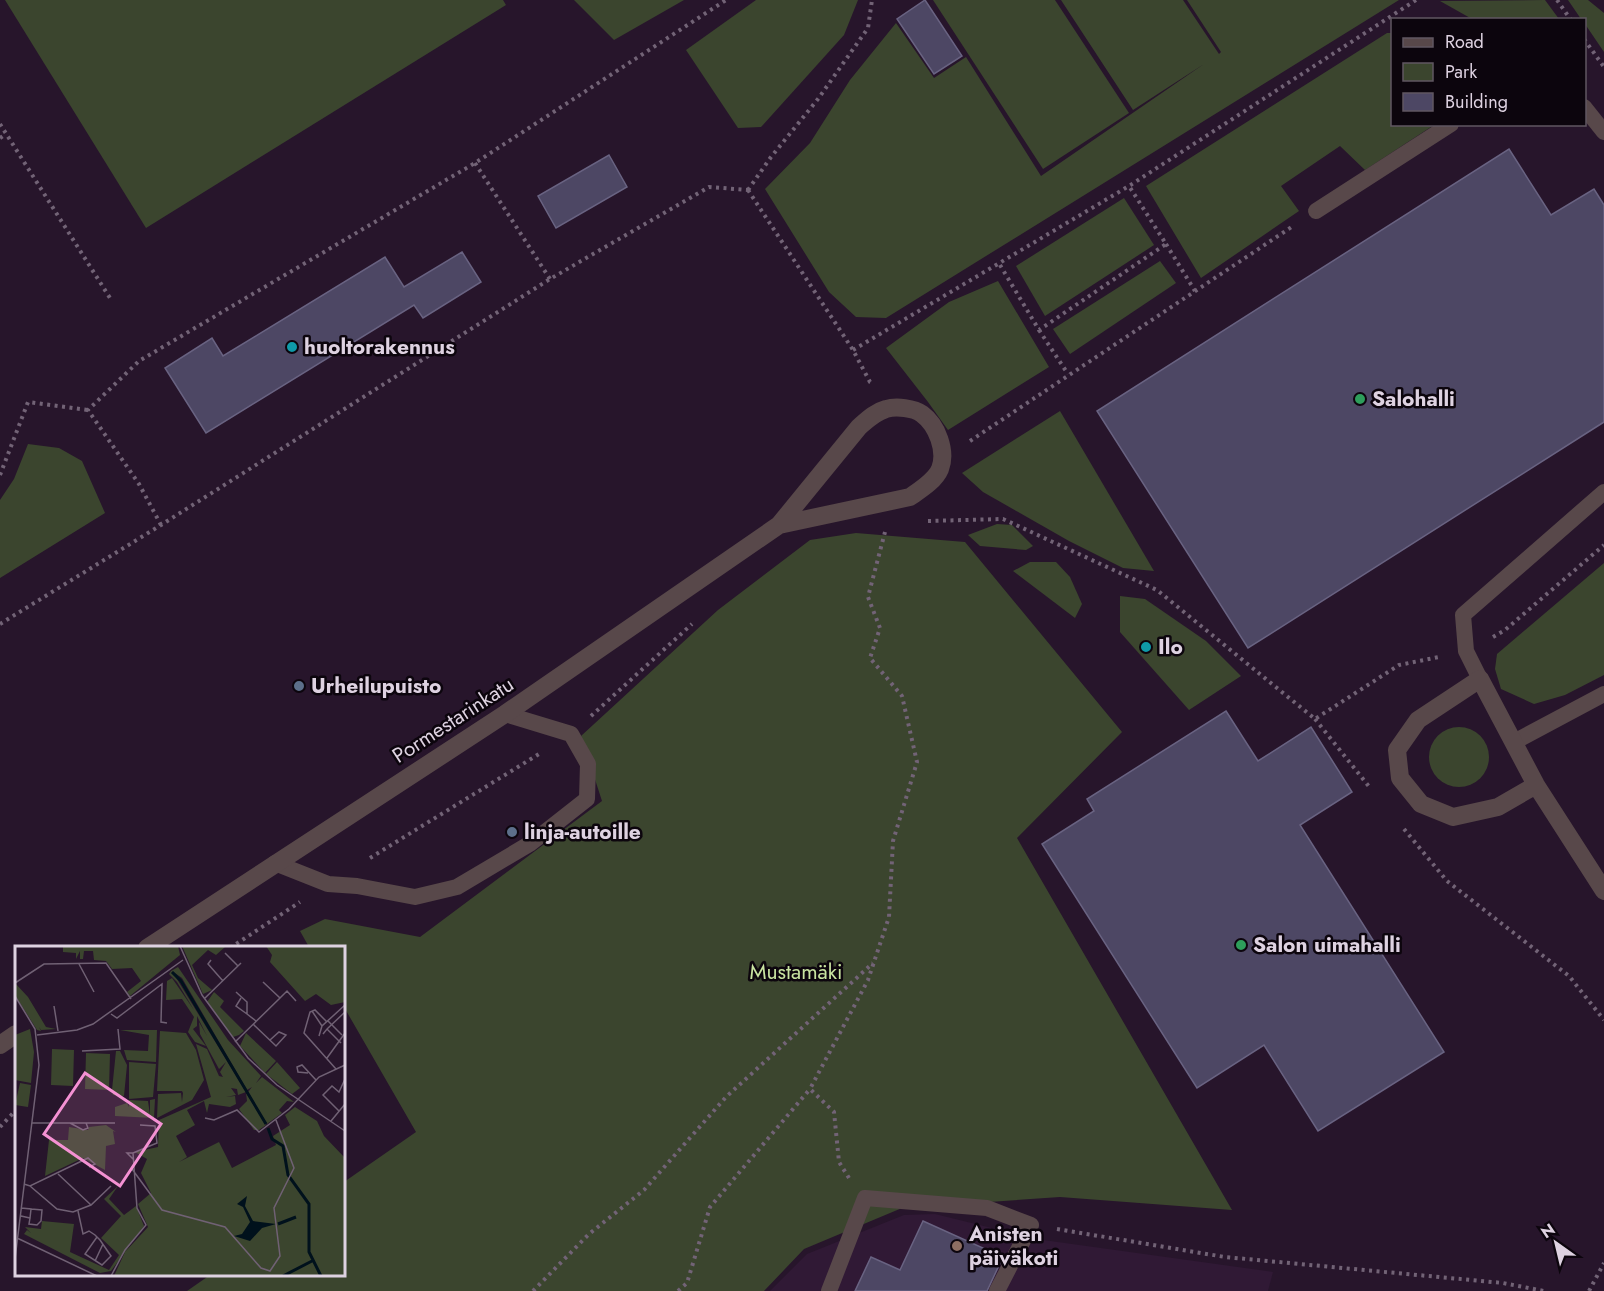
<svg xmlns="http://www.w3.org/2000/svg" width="1604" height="1291" font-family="Jost,sans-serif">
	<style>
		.built { fill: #301935 }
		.green { fill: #3b452e }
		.building { fill: #4d4764; stroke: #696382; stroke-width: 1.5 }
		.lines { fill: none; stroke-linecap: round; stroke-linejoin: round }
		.path { stroke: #726376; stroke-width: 4; stroke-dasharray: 3 4.5; stroke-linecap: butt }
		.lane { stroke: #58484a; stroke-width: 16 }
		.street { stroke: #58484a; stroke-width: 18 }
		.culture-dot { fill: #0f9aa8; stroke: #0c050d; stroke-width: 2 }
		.leisure-dot { fill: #2e9e5b; stroke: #0c050d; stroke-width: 2 }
		.service-dot { fill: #5c6f8a; stroke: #0c050d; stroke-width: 2 }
		.education-dot { fill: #8d6e63; stroke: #0c050d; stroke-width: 2 }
		.labels { text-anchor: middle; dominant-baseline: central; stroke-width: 5; stroke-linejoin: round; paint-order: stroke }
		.poi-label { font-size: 21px; font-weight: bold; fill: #ded2e1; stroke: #0c050d; text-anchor: start }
		.street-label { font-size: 21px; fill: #ded2e1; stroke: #0c050d }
		.park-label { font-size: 21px; fill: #c9e4a1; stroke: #0c050d }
		.inset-river { fill: none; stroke: #00111c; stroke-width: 3 }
		.inset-road { fill: none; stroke: #706174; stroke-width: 1.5 }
		.view { fill: #f491d3; fill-opacity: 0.15; stroke: #f491d3; stroke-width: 3 }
		.inset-edge { fill: none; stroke: #ded2e1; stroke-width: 3 }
	</style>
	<rect width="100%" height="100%" fill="#27152b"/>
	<path class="built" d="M935,1214L1036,1239L1273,1272L1268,1291H770L807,1254L904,1215Z"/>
	<g class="green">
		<path d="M5,0H503L506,5L146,228Z"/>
		<path d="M574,0H684L614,40Z"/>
		<path d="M756,0H858L844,35L761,127L738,128L686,50Z"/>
		<path d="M933,0H1055L1129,113L1043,169Z"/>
		<path d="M1061,0H1183L1219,54L1221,52L1187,0H1399L886,318L856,317L829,292L765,189L810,143L850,80L896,23L934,78L966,57L1041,176L1204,64L1133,110Z"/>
		<path d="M1545,0L1559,19H1472L1440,1Z"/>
		<path d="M1568,0H1588L1604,13V52L1585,24L1584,20L1581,19Z"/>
		<path d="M1387,33H1392V124L1434,125L1365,170L1340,146L1281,186L1299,211L1201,278L1146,186Z"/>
		<path d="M1124,198L1154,245L1045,316L1016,266Z"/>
		<path d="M1160,261L1176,283L1070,354L1053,329Z"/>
		<path d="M998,281L1049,367L948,430L928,402L886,348L949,302Z"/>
		<path d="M1060,411L1154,571L1123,568L1069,541L983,492L962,473Z"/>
		<path d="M28,444L59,448L82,461L105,513L0,578V500L14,479Z"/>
		<path d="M997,524L1012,525L1033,546L1026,550L980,546L968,535Z"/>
		<path d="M856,533L965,542L1122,732L1017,838L1232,1210L1060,1197L902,1208L804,1249L764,1291H187L210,1275L344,1274V1182L416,1132L344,1007V948L309,947L300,931L325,919L420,937L602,801L581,736L718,610L810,540Z"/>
		<path d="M1030,562H1056L1070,577L1082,604L1075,618L1013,571Z"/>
		<path d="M1604,563V675L1565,695L1534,704L1501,689L1495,669L1497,654Z"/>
		<path d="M1120,596L1145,599L1206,641L1241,676L1189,710L1120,632Z"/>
		<circle cx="1459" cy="757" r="30"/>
	</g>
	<g class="building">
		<path d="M925,0L962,56L934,74L897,19Z"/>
		<path d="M1509,149L1551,215L1594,189L1604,205V422L1248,648L1097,411Z"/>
		<path d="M609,155L627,187L556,228L538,196Z"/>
		<path d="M462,252L481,282L423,318L414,305L206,433L165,368L212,338L223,356L385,257L404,287Z"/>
		<path d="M1226,711L1258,761L1311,727L1352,792L1300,825L1444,1052L1318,1131L1264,1045L1197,1088L1042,844L1094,811L1087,799Z"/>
		<path d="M923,1221L1003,1257L987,1291H855L871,1257L900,1270Z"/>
	</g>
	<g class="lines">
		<g class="path">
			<path d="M1557,0L1571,20"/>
			<path d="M1584,39L1604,67"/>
			<path d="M0,124L110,298"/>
			<path d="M0,138L6,134"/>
			<path d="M475,163L550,279"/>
			<path d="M748,190L853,350L870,382L872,383"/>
			<path d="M748,190L771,157L818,99L868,28L872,0"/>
			<path d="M1166,244L1195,291"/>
			<path d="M1000,265L1039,330L1166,244L1129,186"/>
			<path d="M1039,330L1068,374"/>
			<path d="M853,350L1129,186L1416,0"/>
			<path d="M970,441L1293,226"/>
			<path d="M0,475L28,402L88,410"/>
			<path d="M928,521L1003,519L1157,590L1315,719L1399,665L1439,657"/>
			<path d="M161,525L139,484L88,410L139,361L475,163L726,0"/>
			<path d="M0,624L161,525L550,279L709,187L748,190"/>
			<path d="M1493,637L1505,630L1604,545"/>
			<path d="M591,716L692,624"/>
			<path d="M1315,719L1371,789"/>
			<path d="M1404,829L1447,881L1569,976L1604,1020"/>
			<path d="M370,858L539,754"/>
			<path d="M230,948L300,902"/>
			<path d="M0,1127L16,1110"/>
			<path d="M849,1178L839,1162L834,1112L810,1089L868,980L889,917L893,841L917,762L902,696L870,658L880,628L868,597L885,532"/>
			<path d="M1057,1229L1225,1257L1503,1283L1544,1291"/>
			<path d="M533,1291L589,1234L644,1190L726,1097L873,963"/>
			<path d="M678,1291L687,1283L710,1207L810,1089"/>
			<path d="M1589,1291L1604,1263"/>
		</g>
		<g class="lane">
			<path d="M1584,107L1604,132"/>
			<path d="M1316,211L1451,124"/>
			<path d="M1480,679L1466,651L1463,615L1604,492"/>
			<path d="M1514,742L1604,694"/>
			<path d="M275,863L328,884L357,886L415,897L457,887L531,843L587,799L588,764L571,734L505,714"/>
			<path d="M829,1291L865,1198L987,1208L1031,1225L997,1291"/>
		</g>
		<g class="street">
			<path d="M1536,785L1498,807L1453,817L1421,804L1400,778L1397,750L1418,720L1480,679L1536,785L1604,891"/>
			<path d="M147,948L505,714L779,525L859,427C867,420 875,412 886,409C896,406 914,408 922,414C937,425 947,451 940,469C935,481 920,490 910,497L779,525"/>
			<path d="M0,1045L16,1034"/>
		</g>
	</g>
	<g class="culture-dot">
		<circle cx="292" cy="347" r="6"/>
		<circle cx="1146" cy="647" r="6"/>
	</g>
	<g class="leisure-dot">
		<circle cx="1360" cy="399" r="6"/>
		<circle cx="1241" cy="945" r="6"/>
	</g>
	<g class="service-dot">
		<circle cx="299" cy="686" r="6"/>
		<circle cx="512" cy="832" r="6"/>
	</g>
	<circle class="education-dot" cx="957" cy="1246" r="6"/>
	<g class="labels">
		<g class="poi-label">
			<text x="304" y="347">huoltorakennus</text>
			<text x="1372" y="399">Salohalli</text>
			<text x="1158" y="647">Ilo</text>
			<text x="311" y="686">Urheilupuisto</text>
			<text x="524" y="832">linja-autoille</text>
			<text x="1253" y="945">Salon uimahalli</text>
			<text x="969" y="1234">Anisten<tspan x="969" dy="24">päiväkoti</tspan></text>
		</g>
		<g class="street-label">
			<text transform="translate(453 720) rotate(-33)">Pormestarinkatu</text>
		</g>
		<g class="park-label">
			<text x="796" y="972">Mustamäki</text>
		</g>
	</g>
	<g transform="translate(15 946)">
		<rect width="330" height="330" fill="#27152b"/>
		<path d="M48,0H163L165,9L115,50L112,46L126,35L117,22L97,23L91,15L79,14L78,5H69L68,13H65V5L61,13V7L48,6ZM167,0L210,1L201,9L193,4L177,19L183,32L197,44L188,48ZM251,0H330V56L316,59L301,48L290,55L255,16L257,9ZM163,21L213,94L246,130L241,137L247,131L279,156L272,155L264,164L267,167L252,178L233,146L237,141L232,144L167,32L157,25L231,146L223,149L222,143L216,142L221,149L211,151L220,150L221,158L215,161L194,158L192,167L189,155L172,164L180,179L161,190L172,211L164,216L204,196L217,222L261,199L258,190L275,179L270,169L280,161L302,175L309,190L330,212V330H99L110,306L133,281L123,258L136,247L126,227L132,213L120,206L143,201L144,174L196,151L181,98L192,103L204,130L208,131L205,126L211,116L204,123L185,88L184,76L192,90L182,70V80L178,83L191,100L180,96L173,86L179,71L167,53L151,54L152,35L157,32L179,64L162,36L154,28L156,25ZM0,37L13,51L31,81L41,83L26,84L24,81L26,85L22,84L0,49ZM199,46L209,55L205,61L229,85L224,89L218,91L192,56ZM15,83L19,106L16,137L0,134V89ZM105,84H142L141,116L112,114L109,104L133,105L134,89ZM145,85L171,87L181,104L189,134L177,154L142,172L143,148L166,147L167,156L168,147L167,145H142ZM231,87L261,115L250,127L225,100ZM37,103L59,104L58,140L36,139ZM101,105H105L112,119L109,150L98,149L97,144ZM71,107L95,108L94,144L70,143ZM114,116L141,118L138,151L114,153ZM262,116L285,142L277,148L251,128ZM5,137L16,139L13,161L0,159ZM231,147L251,179L244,184H239L224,163L232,155ZM140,153L139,172L100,170V161L112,157L114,161V154L133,155L135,169V154ZM91,179L101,186L98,185L100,198L91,200L90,224L68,212L30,230L34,194H53L54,181L73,184L74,181ZM103,240L94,253L109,269L121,260L129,280L96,325L85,327L9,288L12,284L16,287L10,281L26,283L27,275L59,278L55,306L94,324L104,309L86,292L106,270L89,253Z" fill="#3b452e"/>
		<path d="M232,250L230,260L238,275L261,278L247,282L235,295L219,290L227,288L235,276L228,261L222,258Z" fill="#00111c"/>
		<path class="inset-river" d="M157,26L166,35L251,178M253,182L257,193L268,200L273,229L294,258V306L306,330M263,278L281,271M268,330L297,315"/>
		<path class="inset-road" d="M165,0L187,49L233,112L262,139L330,185M210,7L223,20M196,14L193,18L208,35M64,18L79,46M0,37L29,18L91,17L116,53M221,46L232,56V68L241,75M0,50L20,83L24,119L0,313M226,52L221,60L232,68M265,52L272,45L281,55M189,53L226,17M39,60L43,85M297,65L307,80M96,68L102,72L147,38L146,76L152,77M313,75L327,89M312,76L300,64L295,66L289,87L321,123M238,78L261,100L271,89L264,86L255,94M312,83L330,66M308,88L312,83L326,97M22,89L62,84L78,78L168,14M304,90L307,80L330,59M220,96L265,52L248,36M67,105L105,103L103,83M312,112L330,87M293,127L283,126L282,121L287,119L301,134M324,165L308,149L317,140L324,146L330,133M190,172L199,174L222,164L244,186L274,163L304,131L330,119M316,175L330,158M17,177H100H90M55,177L68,184L73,182L71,177M118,207L142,197L140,180L125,179M117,223L147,264L210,281L246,322L255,325L265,310L259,262L279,222L261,174M43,228L76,259M9,238L15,240L73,212L80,218L74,221M15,240L42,263L58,266L76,259L96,240M63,265L68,288L74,285L80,289L85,294L96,310L87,319L70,308L82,291M6,270L15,272L16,263L6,262M15,272L14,278L22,279L26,275L27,264L16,263M2,292L82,330M80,315L88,298M96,330L110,304L131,279L122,262L118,207H112L118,213"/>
		<path class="view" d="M70,127L146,178L105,240L29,188Z"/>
		<rect width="330" height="330" class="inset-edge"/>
	</g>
	<rect x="1391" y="18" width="195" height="108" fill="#0c050d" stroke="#605762" stroke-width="1.5"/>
	<rect x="1403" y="38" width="30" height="9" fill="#58484a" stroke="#605762" stroke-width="1.5"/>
	<text x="1445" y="48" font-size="18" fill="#ded2e1">Road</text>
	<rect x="1403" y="63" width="30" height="18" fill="#3b452e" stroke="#605762" stroke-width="1.5"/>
	<text x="1445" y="78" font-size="18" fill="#ded2e1">Park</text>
	<rect x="1403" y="93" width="30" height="18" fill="#4d4764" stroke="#605762" stroke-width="1.5"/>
	<text x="1445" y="108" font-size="18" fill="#ded2e1">Building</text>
	<g transform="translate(1556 1243) rotate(326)" stroke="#0c050d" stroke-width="4.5" paint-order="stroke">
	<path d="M0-4.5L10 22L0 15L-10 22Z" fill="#ded2e1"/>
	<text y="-9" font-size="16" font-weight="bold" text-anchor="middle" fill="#ded2e1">N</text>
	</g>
</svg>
